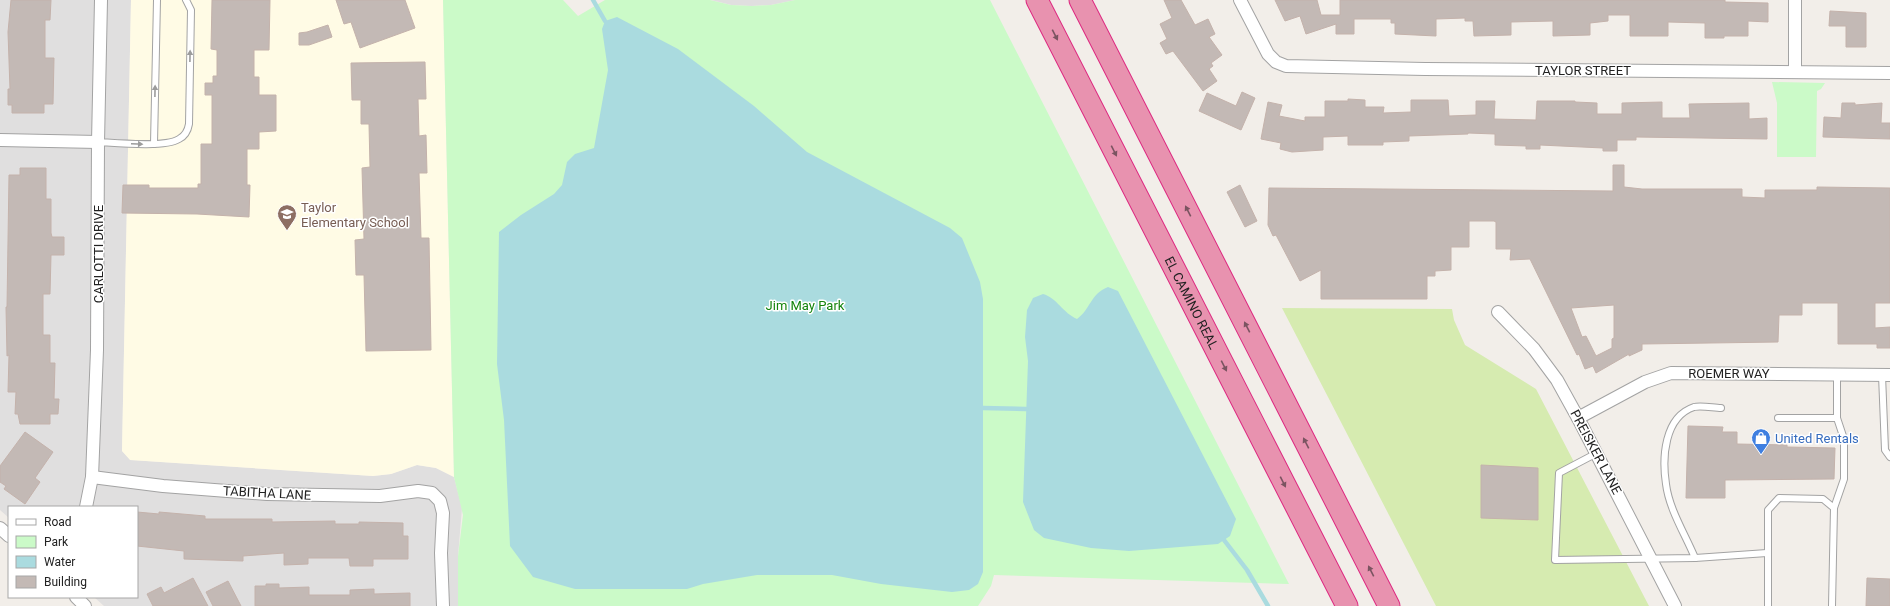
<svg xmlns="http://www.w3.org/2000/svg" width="1890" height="606" font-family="Roboto,sans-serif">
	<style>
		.residential { fill: #e0dfdf }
		.education { fill: #fffbe5 }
		.grass { fill: #d6ebb0 }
		.park { fill: #cbfac8 }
		.water { fill: #aadbdf }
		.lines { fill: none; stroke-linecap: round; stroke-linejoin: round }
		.stream { stroke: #aadbdf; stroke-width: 4.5 }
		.building { fill: #c3b9b5; stroke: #c4b2ab; fill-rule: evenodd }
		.lane-casing { stroke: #a3a3a3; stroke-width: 8 }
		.street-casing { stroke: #a3a3a3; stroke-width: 14 }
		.highway-casing { stroke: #dd2981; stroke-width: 23 }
		.lane { stroke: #fff; stroke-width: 6 }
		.street { stroke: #fff; stroke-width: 12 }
		.highway { stroke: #e892af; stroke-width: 21 }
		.oneway { fill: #7b5461 }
		.oneway2 { fill: #9c9c9c }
		.labels { text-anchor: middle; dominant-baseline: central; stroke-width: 3; stroke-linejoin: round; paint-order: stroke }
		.street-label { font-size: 13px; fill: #222; stroke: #fff }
		.education-label { font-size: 13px; fill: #785e54; stroke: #fff; text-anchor: start }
		.park-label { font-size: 13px; fill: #13840c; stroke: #fff }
		.shop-label { font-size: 13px; fill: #366cbe; stroke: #fff; text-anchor: start }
	</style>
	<rect width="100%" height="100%" fill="#f2eee9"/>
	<g class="residential">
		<path d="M0,0H131L122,451L131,460L373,476L391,474L417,465L436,468L454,477L462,508L458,556V606H104L94,597H137V507H9V518L0,510Z"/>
		<path d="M711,0H795L771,5L752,6L731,5Z"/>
	</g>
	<path class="education" d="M131,0H443L454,477L436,468L417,465L391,474L373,476L130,460L122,451Z"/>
	<path class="grass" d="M1282,308L1452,309L1454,320L1465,345L1536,389L1649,606H1436Z"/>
	<g class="park">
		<path d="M443,0H563L578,16L605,0H710L731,5L752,6L771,5L795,0H990L1289,584L994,575L991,586L978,606H458V556L463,515L454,477Z"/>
		<path d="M1772,82L1825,83L1821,89L1817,91L1816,157H1777V103Z"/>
	</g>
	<g class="water">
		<path d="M617,17L678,49L754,106L807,152L950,228L962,238L980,282L983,299V572L978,584L969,590L952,592L881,584L832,575H757L703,584L687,589H575L533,577L510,546L504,420L497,364L499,232L521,215L554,194L562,185L567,162L575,154L594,148L608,70L602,29L605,21Z"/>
		<path d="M1108,287L1118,291L1236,519L1230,536L1218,544L1129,551L1091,548L1044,538L1034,530L1023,502L1028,361L1025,337L1027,310L1033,298L1043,294C1057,298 1063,313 1077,319C1091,309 1090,294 1108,287Z"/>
	</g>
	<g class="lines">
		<g class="stream">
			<path d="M593,0L605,21"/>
			<path d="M983,408L1026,409"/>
			<path d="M1224,540L1247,570L1268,606"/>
		</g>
	</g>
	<g class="building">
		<path d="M11,0H51L50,20H45V58H54L53,104H44V113H12V105H8V89H10L8,32Z"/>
		<path d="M212,0H270L269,50H254V77H259V95H276V131L259,132V149H247V185H250L249,217L197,214L122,213L123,185H149V188H198V184H201V144H212V95H205V83H213V76H217V50L211,49Z"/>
		<path d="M336,0H405L415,28L360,48L351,22L344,24Z"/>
		<path d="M1164,0H1181L1195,25L1208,19L1215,34L1209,37L1222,55L1211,63L1213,66L1209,69L1217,81L1203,91L1173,51L1166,54L1160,43L1167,39L1160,24L1172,18Z"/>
		<path d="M1275,0H1317L1321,15H1340V0H1725V2L1768,3V22L1748,21V36H1724V38H1705V23L1668,22V36H1630V15H1608V21L1590,23V35L1553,36V21L1511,22V35L1474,36L1473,21H1465V18L1436,19V36L1395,34V23H1391V19H1354V34H1336V24L1306,34L1300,16L1285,21Z"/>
		<path d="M1830,11L1866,13V47H1846V26H1829Z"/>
		<path d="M328,25L332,37L309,45H299V33L307,32Z"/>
		<path d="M425,62L426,99H418L419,136L426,135L427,173H419L421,238H429L431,350L366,351L364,275H356L355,240L364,239L362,168L370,167L369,124H361V100H352L351,63Z"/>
		<path d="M1242,92L1255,98L1241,130L1199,111L1207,93L1236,106Z"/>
		<path d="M1348,99L1365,100V107H1384L1383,113L1411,112V100H1448L1449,116L1476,115V101H1495L1494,119L1536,120L1537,101H1575V102L1597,103V114H1622V103L1662,102V118H1690L1689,104L1749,103V119L1767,118V139L1636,137V140H1617V151H1603V148L1540,145V149H1526V146L1495,145V134L1468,133V134L1409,136V141L1383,142V145H1348V136L1323,137V150L1292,152L1280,149L1281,143L1261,139L1268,102L1282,105L1279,116L1305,121V117H1325V101H1348Z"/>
		<path d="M1842,103H1855V105L1882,103L1881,123H1890V139L1823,137L1824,117L1841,118Z"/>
		<path d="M1613,165H1624V187L1642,189H1742V197L1765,198V190H1817V187L1890,188V303H1875V328L1890,327V348H1877V344H1838V303H1802V315H1779L1778,342L1642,344V350L1629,356V354L1596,373L1593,366L1585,369L1579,354L1577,355L1530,259L1510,260L1511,249H1496V222L1494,221H1469V247H1451V270L1435,271V276H1427V299H1321V270L1300,281L1276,235L1273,236L1268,225L1269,188L1613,191ZM1614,305V338L1612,339V348L1596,356L1586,336L1582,337L1571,308Z"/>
		<path d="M20,168H46V199H51V233L52,237H64V255H51L50,294H43V335H50V363H55L54,399H59L58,414H50V424H20L18,414H15L16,392H8L9,355L7,356L6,307H7L9,175H20Z"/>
		<path d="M1240,185L1257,221L1245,227L1227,192Z"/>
		<path d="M1688,426L1723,427L1722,432H1737V444L1787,445V447L1835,448L1834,479L1725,480V498H1686Z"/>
		<path d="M25,432L53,452L35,478L40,482L25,504L4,489L6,486L0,482V466Z"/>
		<path d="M1481,465L1538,468V520L1481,518Z"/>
		<path d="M137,512L159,514V512L205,516V519H272V522L335,521V524H359V522L403,523V536H408V559H373V566H350L349,558H308V564L284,565V553L243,556V561L184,559V551L137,546Z"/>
		<path d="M193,578L208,606H153L147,594L161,587L164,593Z"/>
		<path d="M1867,578L1890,579V606H1866Z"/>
		<path d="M228,581L241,606H213L206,592Z"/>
		<path d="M266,584H279V588L309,587V595H350V590L374,589V594L410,593V606H255V586H266Z"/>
	</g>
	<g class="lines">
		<defs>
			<g id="lane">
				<path d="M98,142C116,143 165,148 179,139C185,136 188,130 189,124L191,10L186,0"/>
				<path d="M154,144L157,0"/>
				<path d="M1882,375L1885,450L1890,457"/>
				<path d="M1778,418H1837"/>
				<path d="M1597,453L1559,473L1555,560L1695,558C1685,534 1669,509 1666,484C1662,458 1664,417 1694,407C1701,405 1714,408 1721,408"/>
				<path d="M1834,508L1844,479V439L1837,418V374"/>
				<path d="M1695,558L1767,553"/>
				<path d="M1768,606V510L1779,498L1823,499L1834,508L1832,606"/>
			</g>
			<g id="street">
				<path d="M1240,0L1268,54L1276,62L1286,66L1425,69L1890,73"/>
				<path d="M1795,71V0"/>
				<path d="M0,140L98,142"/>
				<path d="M1498,312L1534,349L1557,380L1578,418L1675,606"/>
				<path d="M1578,418L1645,382L1671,373L1890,375"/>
				<path d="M92,477L163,486L267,494L380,496L418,491L432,493L440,501L443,513L441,553L443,606"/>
				<path d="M86,507L92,477L97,350L98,142L101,0"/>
				<path d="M0,528L9,536"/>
				<path d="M76,597L85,606"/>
			</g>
			<g id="highway">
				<path id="s1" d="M1037,0L1347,606"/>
				<path d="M1080,0L1389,606"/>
			</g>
		</defs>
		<use href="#lane" class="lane-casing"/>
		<use href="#street" class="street-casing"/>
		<use href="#highway" class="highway-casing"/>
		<use href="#lane" class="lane"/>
		<use href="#street" class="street"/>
		<use href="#highway" class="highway"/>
	</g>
	<defs><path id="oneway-solid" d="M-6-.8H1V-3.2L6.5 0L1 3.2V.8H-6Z"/></defs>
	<g class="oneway">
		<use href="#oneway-solid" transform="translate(1055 35) rotate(63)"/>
		<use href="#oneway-solid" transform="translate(1114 151) rotate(63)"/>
		<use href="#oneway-solid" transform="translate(1188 211) rotate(-117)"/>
		<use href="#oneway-solid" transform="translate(1247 327) rotate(-117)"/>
		<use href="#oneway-solid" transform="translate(1224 366) rotate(63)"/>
		<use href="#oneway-solid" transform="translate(1306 443) rotate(-117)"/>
		<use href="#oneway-solid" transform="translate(1283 482) rotate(63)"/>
		<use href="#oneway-solid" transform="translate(1371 571) rotate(-117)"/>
	</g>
	<g class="oneway2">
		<use href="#oneway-solid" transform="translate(190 56) rotate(-89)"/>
		<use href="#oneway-solid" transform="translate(155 91) rotate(-89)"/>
		<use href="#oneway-solid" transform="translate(137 144) rotate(2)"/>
	</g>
	<defs>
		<symbol id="school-pin" viewBox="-11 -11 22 30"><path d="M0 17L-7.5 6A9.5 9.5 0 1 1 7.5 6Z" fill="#8d6e63" stroke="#fff"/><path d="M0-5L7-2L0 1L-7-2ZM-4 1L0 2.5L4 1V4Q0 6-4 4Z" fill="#fff"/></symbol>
		<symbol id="shop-pin" viewBox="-11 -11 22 30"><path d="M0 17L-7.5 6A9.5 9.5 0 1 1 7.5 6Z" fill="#3f7fe0" stroke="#fff"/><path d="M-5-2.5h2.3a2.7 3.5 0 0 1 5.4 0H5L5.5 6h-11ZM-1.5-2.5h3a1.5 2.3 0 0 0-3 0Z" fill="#fff"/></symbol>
	</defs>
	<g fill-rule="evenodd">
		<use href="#school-pin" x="276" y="203" width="22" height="30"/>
		<use href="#shop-pin" x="1750" y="427" width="22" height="30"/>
	</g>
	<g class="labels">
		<g class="street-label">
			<text x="1583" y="70">TAYLOR STREET</text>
			<text transform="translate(98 254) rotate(-90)">CARLOTTI DRIVE</text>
			<text stroke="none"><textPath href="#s1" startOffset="340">EL CAMINO REAL</textPath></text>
			<text x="1729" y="373">ROEMER WAY</text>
			<text transform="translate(1596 452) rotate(62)">PREISKER LANE</text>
			<text transform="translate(267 493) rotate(3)">TABITHA LANE</text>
		</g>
		<g class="education-label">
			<text x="301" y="207">Taylor<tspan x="301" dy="15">Elementary School</tspan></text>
		</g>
		<g class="park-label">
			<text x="805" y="305">Jim May Park</text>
		</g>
		<g class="shop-label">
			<text x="1775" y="438">United Rentals</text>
		</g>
	</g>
	<rect x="8" y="506" width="130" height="92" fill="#ffffff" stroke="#a7a7a7"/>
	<rect x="16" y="519" width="20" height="6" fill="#ffffff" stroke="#a7a7a7"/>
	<text x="44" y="526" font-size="12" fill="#222222">Road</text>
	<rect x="16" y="536" width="20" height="12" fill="#cbfac8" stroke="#a7a7a7"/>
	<text x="44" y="546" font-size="12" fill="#222222">Park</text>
	<rect x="16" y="556" width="20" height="12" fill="#aadbdf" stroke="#a7a7a7"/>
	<text x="44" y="566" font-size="12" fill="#222222">Water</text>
	<rect x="16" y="576" width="20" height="12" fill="#c3b9b5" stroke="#a7a7a7"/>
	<text x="44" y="586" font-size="12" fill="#222222">Building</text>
</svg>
